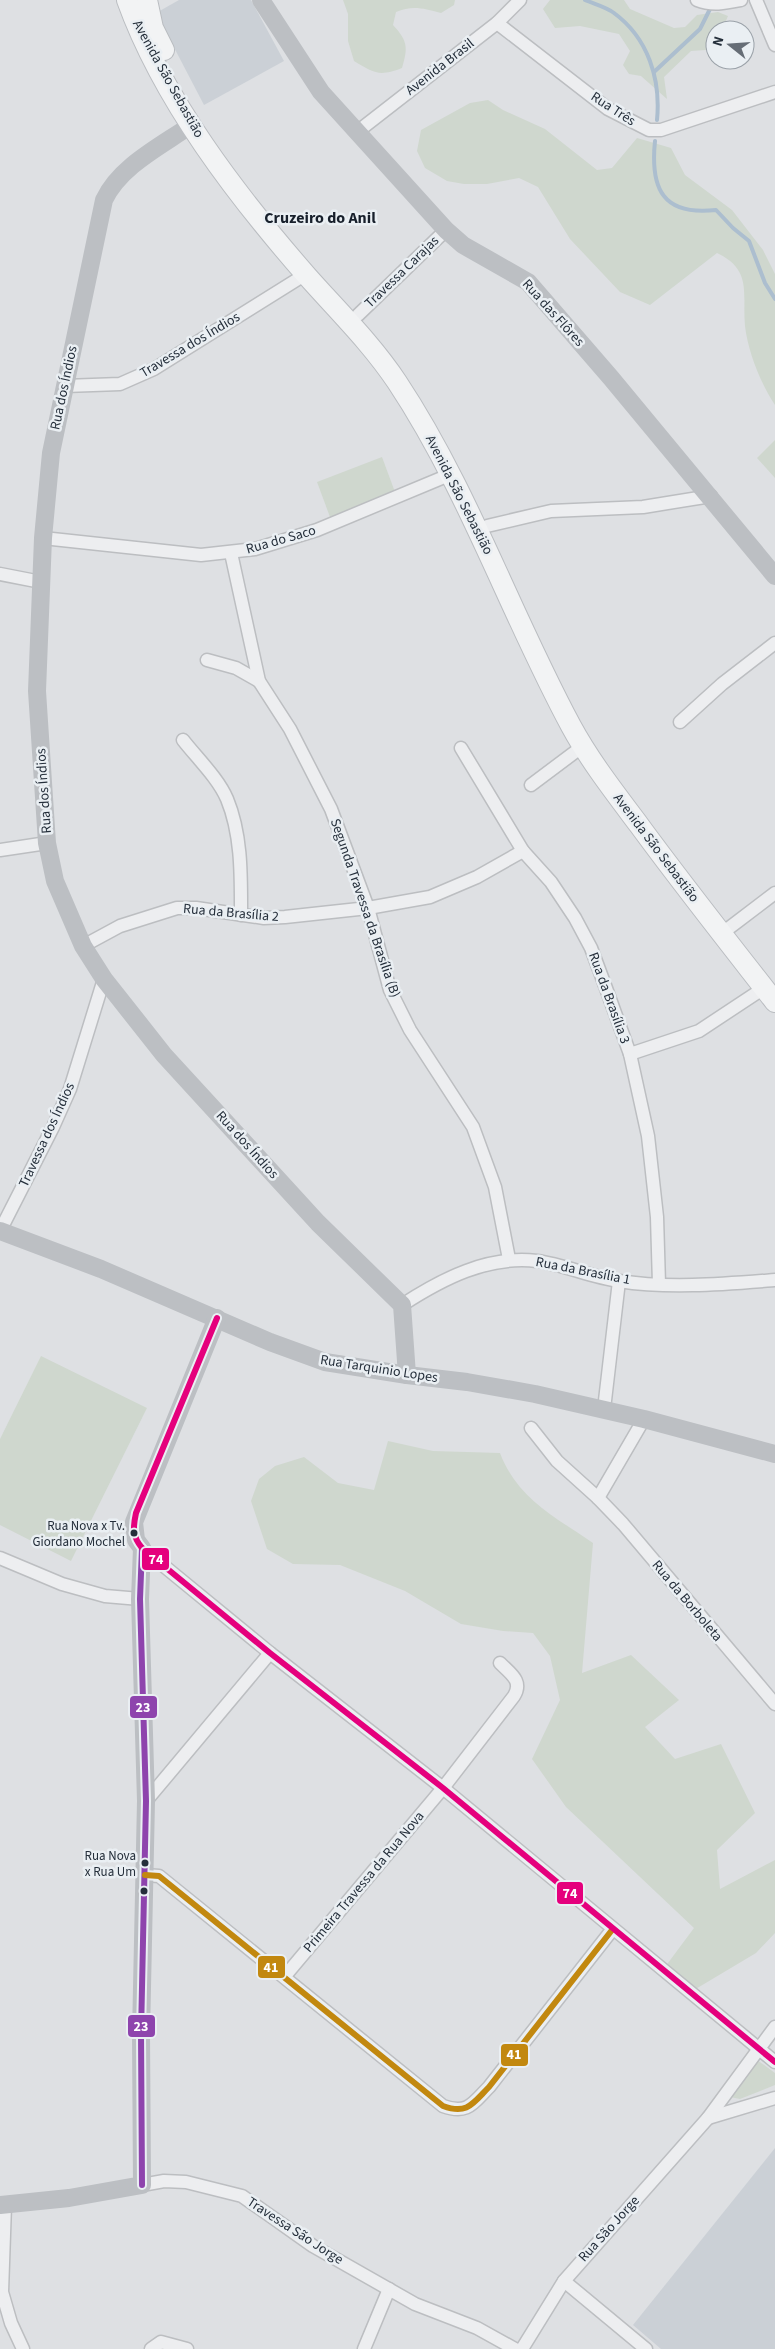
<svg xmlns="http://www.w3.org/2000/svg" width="775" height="2349" font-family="'Source Sans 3',sans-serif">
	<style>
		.built { fill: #cbd0d6 }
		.green { fill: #cfd7ce }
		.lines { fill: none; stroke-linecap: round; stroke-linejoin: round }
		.stream { stroke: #acbecf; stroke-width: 4 }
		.street-casing { stroke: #bcbec1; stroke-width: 15 }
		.primary-casing { stroke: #babdc1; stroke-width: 22 }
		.street { stroke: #edeef0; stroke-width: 12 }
		.secondary { stroke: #bcbfc3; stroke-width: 18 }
		.primary { stroke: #f2f3f4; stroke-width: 20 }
		.bus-1-casing { stroke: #eaeff3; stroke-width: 10 }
		.bus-2-casing { stroke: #eaeff3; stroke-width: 10 }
		.bus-3-casing { stroke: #eaeff3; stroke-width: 10 }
		.bus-1 { stroke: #8e44ad; stroke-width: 6 }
		.bus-2 { stroke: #c2880f; stroke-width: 6 }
		.bus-3 { stroke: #e5007d; stroke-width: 6 }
		.bus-dot { fill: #252f3b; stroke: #eaeff3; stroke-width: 2 }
		.labels { text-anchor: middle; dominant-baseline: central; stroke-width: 5; stroke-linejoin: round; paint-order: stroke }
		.bus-label { font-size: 13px; fill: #252f3b; stroke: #eaeff3; text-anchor: end }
		.street-label { font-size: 14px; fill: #252f3b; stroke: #eaeff3 }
		.quarter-label { font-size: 16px; font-weight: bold; fill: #18202c; stroke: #eaeff3 }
		.line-badge { stroke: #eaeff3; stroke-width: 2 }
		.badge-label { font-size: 14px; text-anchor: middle; font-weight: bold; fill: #fff }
	</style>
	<rect width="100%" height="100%" fill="#dee0e3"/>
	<g class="built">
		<path d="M179,0H251L284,61L204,105L156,13Z"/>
		<path d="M775,2148V2349H661L633,2325Z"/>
	</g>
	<g class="green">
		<path d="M343,0H455L454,5L441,13C423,8 412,5 396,12L393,25C408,41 408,48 402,68C379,77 374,73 354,61L348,41V14Z"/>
		<path d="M550,0H624L630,9L674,28L685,27L697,15L718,12L728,16L722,30H715V39L706,50L691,51L664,77L667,99L641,76L629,74L623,65L630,51L619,34L580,26L555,28L543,9Z"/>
		<path d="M488,100L503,110L545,129L597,170L612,168L637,138L671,148L685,175L732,210L763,250L775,274V405C761,384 748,352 745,326C742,294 753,270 717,253L650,305L620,292L570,239L538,187L519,178L487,184H464L447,181L425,168L417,151L421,130L470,103Z"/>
		<path d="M775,440V478L757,458Z"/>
		<path d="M382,457L395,492L330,517L317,482Z"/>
		<path d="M41,1356L147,1408L71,1561L0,1525V1439Z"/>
		<path d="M388,1441L433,1451L500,1453C517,1498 555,1517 593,1543L582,1673L631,1655L679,1700L645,1727L675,1759L721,1744L755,1813L717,1850L720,1889L775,1860V1933L756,1953L694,1990L665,1967L694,1928L566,1807L532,1759L560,1700L550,1656L533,1633L503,1631L461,1624L405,1591L340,1565L293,1564L267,1549L251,1501L259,1479L275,1466L304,1457L338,1483L374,1490Z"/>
		<path d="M757,2060L775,2073V2085L740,2099L730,2097Z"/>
	</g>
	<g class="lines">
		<g class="stream">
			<path d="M585,0C594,4 606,7 614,13C648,38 661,79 657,120"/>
			<path d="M654,72L700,29L711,7"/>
			<path d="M655,141C650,189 663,216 716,210L733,228L749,241L765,283L775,299"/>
		</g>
		<defs>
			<g id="street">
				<path d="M697,0C712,6 726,3 741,0"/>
				<path d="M756,0L775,45"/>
				<path d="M497,23L608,109L649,130H661L775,92"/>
				<path d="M357,132L497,23L520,0"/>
				<path d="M358,315L446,230"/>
				<path d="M65,386L120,384L154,369L306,274"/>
				<path d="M487,526L551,511L643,507L711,496"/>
				<path d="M43,538L201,555L255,549L317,530L449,475"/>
				<path d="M231,553L259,681L290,729L331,809L368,908L390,990L410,1030L473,1127L495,1187L509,1259"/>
				<path d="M0,574L41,582"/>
				<path d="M207,660L236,668L259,681"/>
				<path d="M680,722L722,684L775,643"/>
				<path d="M183,740C197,758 218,778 227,799C242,835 241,877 241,915"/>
				<path d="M461,748L523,851L551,882L575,918L591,948L603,980L630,1054L648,1136L657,1217L659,1284"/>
				<path d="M531,785L583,746"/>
				<path d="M0,850L47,843"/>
				<path d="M729,928L775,893"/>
				<path d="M83,946L120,926L177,908H196L264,918L285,917L368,908L430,897L477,877L523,851"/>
				<path d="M630,1054L699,1031L764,988"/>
				<path d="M0,1231L53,1127L70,1089L104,979"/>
				<path d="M402,1305C442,1279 488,1255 537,1261C565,1265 591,1277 619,1281C669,1289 724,1284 775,1280"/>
				<path d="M604,1409L619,1281"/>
				<path d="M531,1428L557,1461L598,1498L623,1524L775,1704"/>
				<path d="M598,1498L644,1419"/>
				<path d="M142,1548L270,1653L443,1788L775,2062"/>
				<path d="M0,1558L62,1584L105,1596L140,1599"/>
				<path d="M146,1801L270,1653"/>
				<path d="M145,1875L159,1876L443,2106C468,2115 473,2103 489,2087L612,1930"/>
				<path d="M285,1976L443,1788L514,1696C523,1681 511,1674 500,1663"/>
				<path d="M708,2118L775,2098"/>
				<path d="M142,2185L164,2181L186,2182L242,2196L313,2246L415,2304L477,2328L515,2349"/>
				<path d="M5,2205L2,2292L11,2323L23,2349"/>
				<path d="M564,2281L646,2349"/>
				<path d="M151,2349L161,2342L187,2349"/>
				<path d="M364,2349L389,2289"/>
				<path d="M522,2349L564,2281L708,2118L775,2027"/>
			</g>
			<g id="primary">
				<path d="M127,0C163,100 237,196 307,276C338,311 371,343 397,382C468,489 510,613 571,726C590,761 615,793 639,825C683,885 729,943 775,1002"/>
				<path d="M147,0L153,28L164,50"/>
			</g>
		</defs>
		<use href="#street" class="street-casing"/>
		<use href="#primary" class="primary-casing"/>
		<use href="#street" class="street"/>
		<g class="secondary">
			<path d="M261,0L321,92L446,230L463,245L528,282L611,378L775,576"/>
			<path d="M191,125C161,146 120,166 104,200L51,453L43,538L37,691L47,843L55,881L83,946L104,979L164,1055L318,1223L402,1305L407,1375"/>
			<path d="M0,1231L101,1269L270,1342L325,1362L407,1375L467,1382L535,1394L644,1419L775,1454"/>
			<path d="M0,2205L69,2198L142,2185L141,2034L146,1801L140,1599L142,1548L136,1540L134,1522L217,1318"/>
		</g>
		<use href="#primary" class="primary"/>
		<defs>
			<path id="bus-1" d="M142,1548L140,1599L146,1801L141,2034L142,2185"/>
			<path id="bus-2" d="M145,1875L159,1876L443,2106C468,2115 473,2103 489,2087L612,1930"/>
			<path id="bus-3" d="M217,1318L136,1513C133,1527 132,1536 142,1548L270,1653L443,1788L775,2062"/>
		</defs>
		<use href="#bus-1" class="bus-1-casing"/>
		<use href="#bus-2" class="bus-2-casing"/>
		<use href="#bus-3" class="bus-3-casing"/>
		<use href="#bus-1" class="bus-1"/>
		<use href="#bus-2" class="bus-2"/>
		<use href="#bus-3" class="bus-3"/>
	</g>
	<g class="bus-dot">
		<circle cx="134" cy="1533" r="4.5"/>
		<circle cx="145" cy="1863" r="4.5"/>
		<circle cx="144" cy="1891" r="4.5"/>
	</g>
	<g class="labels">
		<g class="bus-label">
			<text x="125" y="1526">Rua Nova x Tv.<tspan x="125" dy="16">Giordano Mochel</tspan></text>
			<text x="136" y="1856">Rua Nova<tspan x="136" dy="16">x Rua Um</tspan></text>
		</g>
		<g class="street-label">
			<text transform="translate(440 67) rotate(-38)">Avenida Brasil</text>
			<text transform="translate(168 79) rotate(61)">Avenida São Sebastião</text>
			<text transform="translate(613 109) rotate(33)">Rua Três</text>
			<text transform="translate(402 272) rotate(-44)">Travessa Carajas</text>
			<text transform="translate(553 313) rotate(48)">Rua das Flôres</text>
			<text transform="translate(190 345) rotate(-31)">Travessa dos Índios</text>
			<text transform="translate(64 388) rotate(-78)">Rua dos Índios</text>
			<text transform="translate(459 495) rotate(63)">Avenida São Sebastião</text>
			<text transform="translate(281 540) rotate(-16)">Rua do Saco</text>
			<text transform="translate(44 791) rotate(-94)">Rua dos Índios</text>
			<text transform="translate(656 848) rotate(53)">Avenida São Sebastião</text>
			<text transform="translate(365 908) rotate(71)">Segunda Travessa da Brasília (B)</text>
			<text transform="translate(231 913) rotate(5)">Rua da Brasília 2</text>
			<text transform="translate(609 998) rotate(70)">Rua da Brasília 3</text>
			<text transform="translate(47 1135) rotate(-65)">Travessa dos Índios</text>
			<text transform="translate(247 1145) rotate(48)">Rua dos Índios</text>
			<text transform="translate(583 1271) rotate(11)">Rua da Brasília 1</text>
			<text transform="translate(379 1369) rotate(9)">Rua Tarquinio Lopes</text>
			<text transform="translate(687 1601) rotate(50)">Rua da Borboleta</text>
			<text transform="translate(364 1882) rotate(-50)">Primeira Travessa da Rua Nova</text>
			<text transform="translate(609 2229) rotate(-48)">Rua São Jorge</text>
			<text transform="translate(295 2231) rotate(33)">Travessa São Jorge</text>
		</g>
		<g class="quarter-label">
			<text x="320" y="218">Cruzeiro do Anil</text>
		</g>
	</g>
	<g class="line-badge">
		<rect x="141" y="1547" width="29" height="24" rx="5" fill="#e5007d"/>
		<rect x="129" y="1695" width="29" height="24" rx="5" fill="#8e44ad"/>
		<rect x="556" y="1881" width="28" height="24" rx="5" fill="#e5007d"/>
		<rect x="257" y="1955" width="29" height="24" rx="5" fill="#c2880f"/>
		<rect x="127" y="2014" width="29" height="24" rx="5" fill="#8e44ad"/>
		<rect x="500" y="2043" width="29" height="24" rx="5" fill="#c2880f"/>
	</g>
	<g class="badge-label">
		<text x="156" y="1564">74</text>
		<text x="143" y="1712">23</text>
		<text x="570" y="1898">74</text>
		<text x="271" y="1972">41</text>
		<text x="141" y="2031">23</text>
		<text x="514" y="2059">41</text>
	</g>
	<g transform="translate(730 45) rotate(287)"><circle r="24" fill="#eaeff3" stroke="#9ba2a9"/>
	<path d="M0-4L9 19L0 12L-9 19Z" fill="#666d76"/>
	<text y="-8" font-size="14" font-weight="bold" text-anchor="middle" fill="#252f3b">N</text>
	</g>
</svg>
